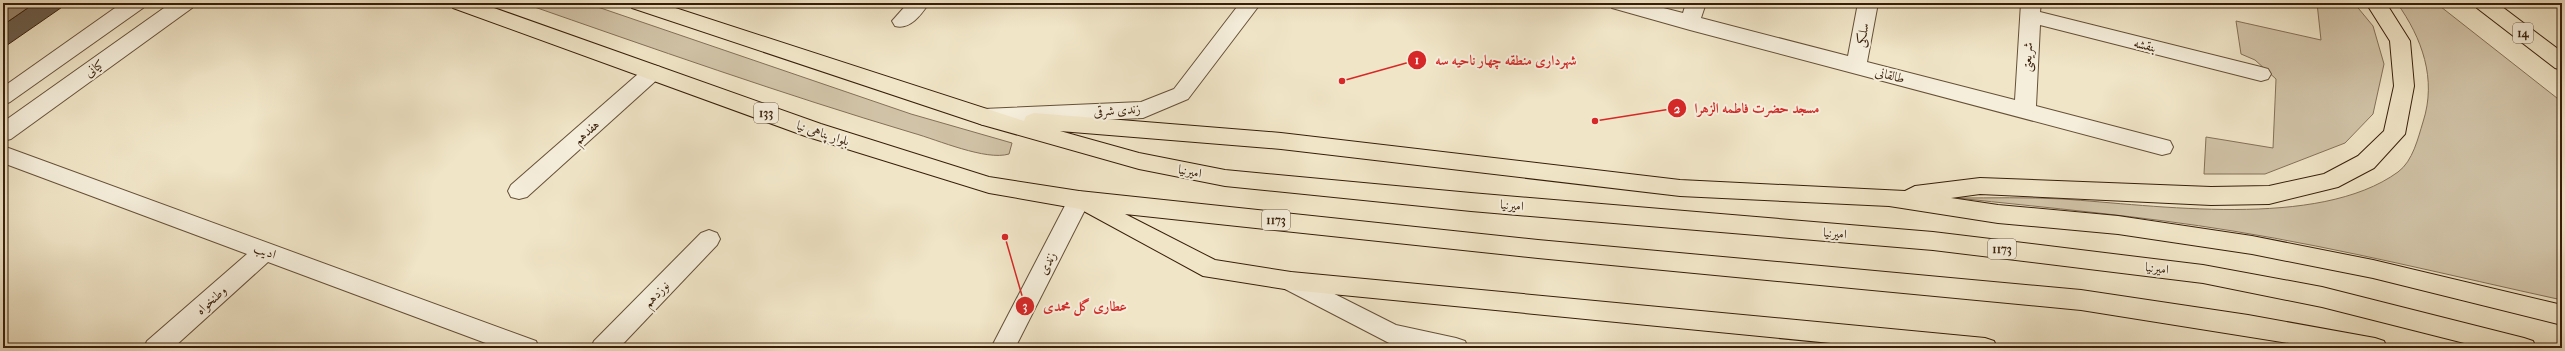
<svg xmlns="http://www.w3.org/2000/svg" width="2565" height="351" font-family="'IM FELL French Canon',Amiri,serif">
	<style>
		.green { fill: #d1c3a7; stroke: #847058 }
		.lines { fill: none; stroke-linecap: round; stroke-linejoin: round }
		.service-casing { stroke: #665038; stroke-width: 2 }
		.minor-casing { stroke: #665038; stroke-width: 2 }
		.primary-casing { stroke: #381e09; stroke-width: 2 }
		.trunk-casing { stroke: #381e09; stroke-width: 2 }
		.service { fill: #f5eedb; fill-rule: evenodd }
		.minor { fill: #f5eedb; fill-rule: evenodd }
		.primary { fill: #f0e5c7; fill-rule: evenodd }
		.trunk { fill: #f0e5c7; fill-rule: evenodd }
		.shaded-wall { fill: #6a5d4c; stroke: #381e09 }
		.building { fill: #98856c; stroke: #381e09 }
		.labels { text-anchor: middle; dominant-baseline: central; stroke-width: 4; stroke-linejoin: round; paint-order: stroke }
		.shield { fill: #f5eedb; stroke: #715c48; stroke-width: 1 }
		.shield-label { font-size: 12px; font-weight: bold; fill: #381e09 }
		.street-label { font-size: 13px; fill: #381e09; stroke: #f5eedb }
		.leader { fill: none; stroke: #d62828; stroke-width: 1.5 }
		.callout-dot { fill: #d62828; stroke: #f5eedb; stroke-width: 1.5 }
		.mark-label { font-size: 12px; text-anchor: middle; font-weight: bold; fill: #fff }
		.callout-label { font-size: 14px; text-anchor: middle; font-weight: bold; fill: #d62828; stroke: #f5eedb; stroke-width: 4; stroke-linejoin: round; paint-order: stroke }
	</style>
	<rect width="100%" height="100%" fill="#f0e5c7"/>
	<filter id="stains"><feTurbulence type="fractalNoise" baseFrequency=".005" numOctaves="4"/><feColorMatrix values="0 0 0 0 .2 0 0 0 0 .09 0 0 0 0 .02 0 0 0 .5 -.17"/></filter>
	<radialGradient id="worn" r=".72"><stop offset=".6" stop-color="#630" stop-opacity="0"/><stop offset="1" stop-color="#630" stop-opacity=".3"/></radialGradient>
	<g class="green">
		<path d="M523,3H586L911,114L1012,143L1009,154C986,161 938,140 913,133C782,94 652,48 523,3Z"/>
		<path d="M2317,3H2354L2373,26L2384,64L2373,114L2345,143L2265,174H2204L2206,137L2273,148L2276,79L2255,60L2241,54L2236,21L2321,40Z"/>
		<path d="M2397,3H2436L2562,102V300C2452,276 2344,249 2233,231C2141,216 2049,208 1957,198C1992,198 2027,197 2062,199C2155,205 2318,230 2398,172C2413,161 2418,138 2423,122C2437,79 2422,38 2397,3Z"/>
	</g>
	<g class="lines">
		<defs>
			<path id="service" d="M1291,272L1396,325L1456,338L1465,341L1468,348H1409L1391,344L1283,288L1279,281L1283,274Z"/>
			<g id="minor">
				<path d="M122,3H146L143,8L10,102L3,105V87Z"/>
				<path d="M171,3H195L192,8L11,139L3,141V122Z"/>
				<path d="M908,3H929C921,15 910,30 895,26L892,21Z"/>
				<path d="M1240,3H1261L1188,99L1143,118L983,125L976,122L972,117L976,112L983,109L1141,102L1174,89Z"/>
				<path d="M1609,3H1644L1683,13L1686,3H1706L1701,18L1848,56L1858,3H1878L1867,62L2015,100L2021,3H2041L2040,12L2261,67L2268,69L2271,74L2268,79L2261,81L2040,25L2036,106L2170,141L2173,147L2170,153L2162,155L1690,30L1612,8Z"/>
				<path d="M653,65L660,67L663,72L660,77L527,197L519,199L511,197L508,191L511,185L646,67Z"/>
				<path d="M3,146L536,341L539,348H499L268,262L173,348H144L147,341L247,254L3,163Z"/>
				<path d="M1079,191L1087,194L1090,200L1015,348H991L1071,194Z"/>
				<path d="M709,230L717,233L720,239L717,245L619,348H591L594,341L701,233Z"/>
			</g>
			<g id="primary">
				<path d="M450,3H480L821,124L989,177L1079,191L1538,240L2081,290L2248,315L2375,338L2384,341L2387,348H2320L2081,310L1538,258L1125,214L1215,260L1291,272L1985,338L1994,341L1997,348H1881L1291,290L1203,276L1080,209L989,193L805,136L453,8Z"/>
				<path d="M629,3H660L1024,121L1026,116L1034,113L1281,133L1680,180L1905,191L1915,186L1980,178L2211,187L2269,186L2324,174L2358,156L2384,131L2394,86L2390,41L2366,3H2386L2410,41L2414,86L2405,134L2374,168L2338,187L2269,204L2211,205L1980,194L1951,198L1998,205L2118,216L2252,236L2373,260L2562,305V325L2373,278L2252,254L2118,234L1998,223L1889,206L1680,196L1281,149L1060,131L1139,153L1225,170L1471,193L1933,232L2203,265L2322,287L2524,338L2533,341L2536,348H2484L2322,307L2203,283L1933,250L1471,211L1225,186L1139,169L983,125L632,8Z"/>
			</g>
			<path id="trunk" d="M2474,3H2497L2562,52V70L2555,68L2477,8Z"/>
		</defs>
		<use href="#service" class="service-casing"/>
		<use href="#minor" class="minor-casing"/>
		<use href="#primary" class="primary-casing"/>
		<use href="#trunk" class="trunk-casing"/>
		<use href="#service" class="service"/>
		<use href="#minor" class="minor"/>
		<use href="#primary" class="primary"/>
		<use href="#trunk" class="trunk"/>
	</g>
	<path class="shaded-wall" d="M35,3H68L3,48V25Z"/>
	<path class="building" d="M3,3H35L3,25Z"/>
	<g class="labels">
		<g class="shield">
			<rect x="2513" y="23" width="20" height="20" rx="3"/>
			<rect x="754" y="103" width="24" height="20" rx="3"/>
			<rect x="1262" y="210" width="28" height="20" rx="3"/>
			<rect x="1988" y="239" width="28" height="20" rx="3"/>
		</g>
		<g class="shield-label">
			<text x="2523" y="33">14</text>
			<text x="766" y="113">133</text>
			<text x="1276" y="220">1173</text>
			<text x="2002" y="249">1173</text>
		</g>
		<g class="street-label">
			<text transform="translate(1862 35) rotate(-79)">سلکی</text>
			<text transform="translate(2145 45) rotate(14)">بنقشه</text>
			<text transform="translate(2027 57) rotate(-87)">شریعتی</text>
			<text transform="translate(94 68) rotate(-35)">کیانی</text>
			<text transform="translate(1890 75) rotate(15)">طالقانی</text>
			<text transform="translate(1117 110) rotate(-4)">زندی شرقی</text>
			<text transform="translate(586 132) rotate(-42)">هفدهم</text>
			<text transform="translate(823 133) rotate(18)">بلوار پناهی نیا</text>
			<text transform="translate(1190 171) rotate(11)">امیرنیا</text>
			<text transform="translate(1512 205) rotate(5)">امیرنیا</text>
			<text transform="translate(1835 233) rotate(5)">امیرنیا</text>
			<text transform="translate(265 251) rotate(20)">ادیب</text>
			<text transform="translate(1047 263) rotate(-63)">زندی</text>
			<text transform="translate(2157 268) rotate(7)">امیرنیا</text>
			<text transform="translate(656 294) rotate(-46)">نوزدهم</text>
			<text transform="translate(211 300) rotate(-42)">وطنخواه</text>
		</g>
	</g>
	<path class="leader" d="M1342 81L1417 60M1595 121L1677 108M1005 237L1025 306"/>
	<g class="callout-dot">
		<circle cx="1342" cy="81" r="4"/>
		<circle cx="1595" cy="121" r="4"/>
		<circle cx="1005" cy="237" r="4"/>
		<circle cx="1417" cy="60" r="10"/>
		<circle cx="1677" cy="108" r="10"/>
		<circle cx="1025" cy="306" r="10"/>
	</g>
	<g class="mark-label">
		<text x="1417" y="64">1</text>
		<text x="1677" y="113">2</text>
		<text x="1025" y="310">3</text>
	</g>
	<g class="callout-label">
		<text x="1506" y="65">شهرداری منطقه چهار ناحیه سه</text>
		<text x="1757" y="113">مسجد حضرت فاطمه الزهرا</text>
		<text x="1085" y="311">عطاری گل محمدی</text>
	</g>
	<rect width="2565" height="351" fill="none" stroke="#f0e5c7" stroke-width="16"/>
	<rect x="4" y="4" width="2557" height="343" fill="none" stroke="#381e09" stroke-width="2"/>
	<rect x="8" y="8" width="2549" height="335" fill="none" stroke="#381e09"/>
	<rect width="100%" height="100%" filter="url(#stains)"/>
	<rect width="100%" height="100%" fill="url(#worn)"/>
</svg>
